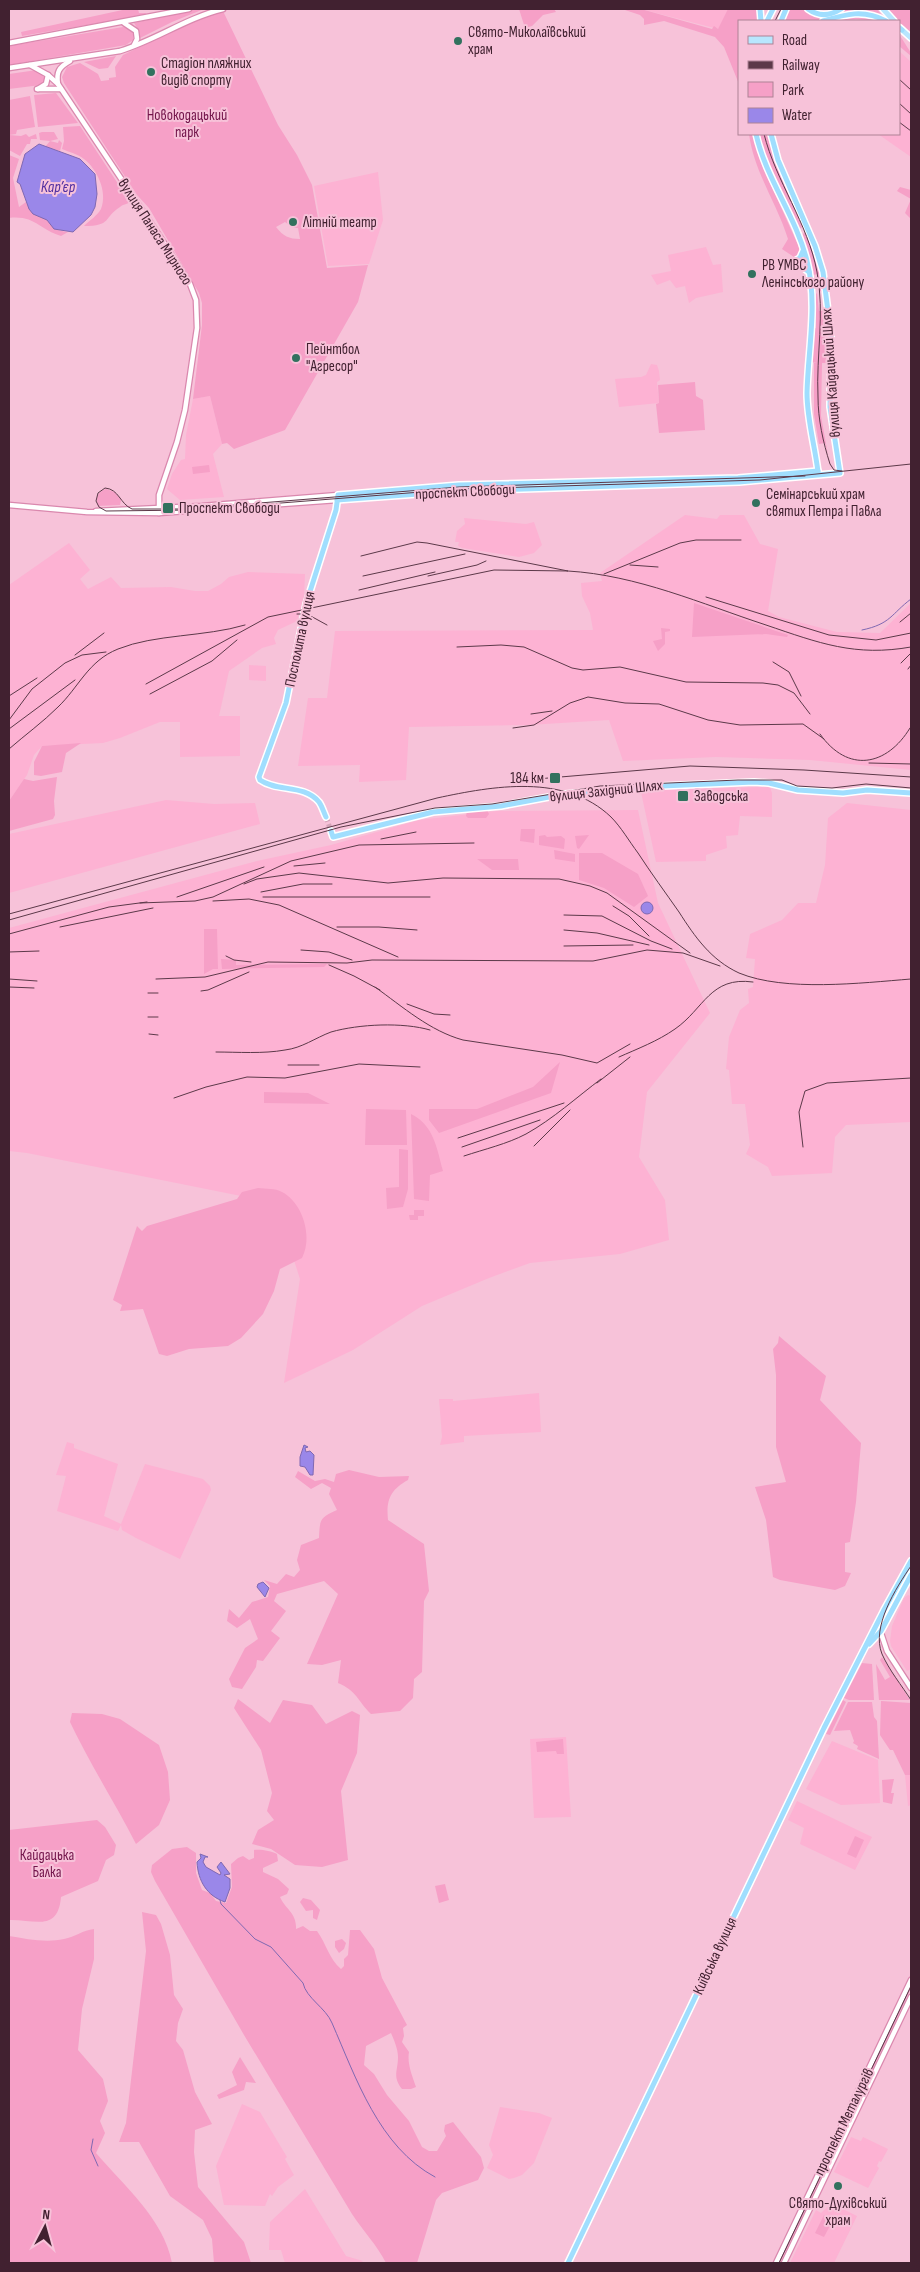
<svg xmlns="http://www.w3.org/2000/svg" width="920" height="2272" font-family="'Sofia Sans Condensed',sans-serif">
	<style>
		.built { fill: #fdb2d3 }
		.green { fill: #f6a0c7; fill-rule: evenodd }
		.water { fill: #9a87e9; stroke: #7f68b2 }
		.lines { fill: none; stroke-linecap: round; stroke-linejoin: round }
		.stream { stroke: #7f68b2; stroke-width: 1 }
		.trunk-tunnel { stroke: #d3a2b7; stroke-width: 5; stroke-dasharray: 5 2.5; stroke-linecap: butt }
		.secondary-casing { stroke: #da88ae; stroke-width: 7 }
		.primary-casing { stroke: #fff; stroke-width: 8 }
		.trunk-casing { stroke: #fff; stroke-width: 8 }
		.secondary { stroke: #fff; stroke-width: 4.5 }
		.primary { stroke: #b8e6fe; stroke-width: 5 }
		.trunk { stroke: #a0defe; stroke-width: 5 }
		.tram { stroke: #5c3949; stroke-width: 1 }
		.rail { stroke: #5c3949; stroke-width: 1 }
		.poi-dot { fill: #32715e; stroke: #f7c2d9; stroke-width: 2 }
		.labels { text-anchor: middle; dominant-baseline: central; stroke-width: 4; stroke-linejoin: round; paint-order: stroke }
		.poi-label { font-size: 15px; fill: #412130; stroke: #f7c2d9; text-anchor: start }
		.park-label { font-size: 15px; fill: #72144a; stroke: #f7c2d9 }
		.street-label { font-size: 15px; fill: #412130; stroke: #f7c2d9 }
		.water-label { font-size: 16px; font-style: italic; fill: #512fa0; stroke: #f7c2d9 }
	</style>
	<rect width="100%" height="100%" fill="#f7c2d9"/>
	<g class="built">
		<path d="M641,9H733L718,29Z"/>
		<path d="M899,51L911,62V157L878,134H899Z"/>
		<path d="M378,172L383,220L369,264L328,266L314,186Z"/>
		<path d="M706,247L713,265L721,264L723,292L696,298L689,303L685,286L676,288L670,280L657,285L651,275L671,271L668,255Z"/>
		<path d="M651,364L657,365L659,371L660,380L657,382L659,403L619,407L615,379L641,377L646,375Z"/>
		<path d="M210,396L222,444L213,454L224,497L180,500L167,489L172,474L181,460L185,459L186,435L193,399Z"/>
		<path d="M685,515L717,519L720,515H744L760,544L778,549L768,611L779,617L837,632L880,633L911,603V770L810,760L716,757L623,761L609,720L529,725L409,727L406,780L359,782L360,765L298,766L308,698H327L335,631L593,630L590,613L582,596L581,583L602,581L600,573Z"/>
		<path d="M464,518L526,524L534,522L542,545L534,553L519,557L462,548L458,546L459,542H455L457,531L465,524Z"/>
		<path d="M69,543L90,570L80,579L88,589L111,577L121,588L171,587L195,591H208L221,584L229,577L248,572L305,574L304,599L297,621L278,630L274,638L276,644L262,648L229,671L219,716H240V756L180,757V722H160L120,738L103,743L42,746L34,755L27,775L9,801V585Z"/>
		<path d="M249,665L266,666V681L249,680Z"/>
		<path d="M770,787L772,793V817L740,816L738,835L726,836L727,848L706,855V861L656,862L641,792L668,789Z"/>
		<path d="M166,800L214,804L255,803L260,824L9,893V834Z"/>
		<path d="M847,803L911,810V1122L846,1125L835,1137L832,1173L772,1176L768,1167L746,1154L750,1145L745,1104H732L729,1070L726,1069L729,1037L740,1010L749,1003L748,989L753,987L755,959L746,958L750,934L782,920L798,903H816L825,865L828,818Z"/>
		<path d="M638,810L658,903L710,1013L647,1092L639,1157L665,1200L669,1240L620,1254L530,1263L489,1278L422,1306L353,1350L284,1383L300,1279L282,1223L246,1197L27,1153L9,1151V928L257,861L331,845L419,820L496,811Z"/>
		<path d="M539,1393L541,1432L464,1436V1442L440,1445L442,1437L439,1399H453V1401Z"/>
		<path d="M67,1442L74,1444V1448L118,1464L104,1516L121,1524L145,1464L203,1479L210,1486L211,1490L180,1559L136,1538L122,1530L121,1525L118,1531L57,1511L66,1476L56,1475Z"/>
		<path d="M908,1595L911,1596V1669L907,1671L891,1646L890,1641L892,1626L904,1598Z"/>
		<path d="M566,1737L571,1817L534,1818L530,1739Z"/>
		<path d="M832,1741L878,1760L880,1803L841,1805L806,1789Z"/>
		<path d="M911,1774V1805L908,1806L905,1775Z"/>
		<path d="M797,1801L872,1837L855,1870L800,1844L804,1828L788,1820Z"/>
		<path d="M242,2104L260,2112L287,2157L285,2159L294,2175L278,2187L272,2196L270,2194L265,2206L224,2205L216,2166Z"/>
		<path d="M500,2107L539,2113L552,2118L534,2163L522,2175L514,2178L509,2179L487,2168L493,2155L489,2145Z"/>
		<path d="M851,2137L861,2141L863,2137L888,2149L881,2162L879,2161L877,2166L879,2168L868,2188L834,2172Z"/>
		<path d="M305,2189L346,2256L363,2261L360,2263H285L281,2250H269L270,2222Z"/>
		<path d="M831,2203L857,2216L834,2263H790L816,2210L821,2213Z"/>
	</g>
	<g class="green">
		<path d="M127,9H138L139,13H146L145,15L22,36L21,32Z"/>
		<path d="M196,9H204L172,22L140,38L139,31L134,23Z"/>
		<path d="M519,9H554L556,12L543,15L532,26L525,28Z"/>
		<path d="M622,9H641L712,29L714,26L718,29L728,9H757V21H739V84L724,47L715,37L664,21L644,25V19L640,15Z"/>
		<path d="M790,9H806L811,13L824,18L817,21H784Z"/>
		<path d="M845,9H877L884,18L861,11L837,15Z"/>
		<path d="M887,9H910L911,34Z"/>
		<path d="M223,11L278,125L297,155L312,185L327,268L368,265L358,302L285,430L234,449L227,443L222,444L210,396L193,399L202,325V303L199,293L149,208L137,195L64,83L62,77L67,67L80,63L98,74L101,81L109,80V78L116,77L115,67L123,55L194,21ZM285,222L293,228H298L300,239C289,239 283,236 276,227Z"/>
		<path d="M861,16L879,21L856,19L835,21Z"/>
		<path d="M123,27L131,29L133,34V40L126,45L9,65V46Z"/>
		<path d="M899,34L911,53V56L899,46Z"/>
		<path d="M116,56L108,68L99,69L84,62Z"/>
		<path d="M37,70L45,78L41,85L9,89V74Z"/>
		<path d="M56,93L78,123L38,127L34,95Z"/>
		<path d="M30,96L35,127L17,130L16,134L9,135L21,136L26,134L29,137L36,134L37,139H31L30,144H27L20,156L9,150V100Z"/>
		<path d="M80,126L130,202C128,204 123,204 120,207C103,218 112,226 84,226C90,220 97,216 101,209C108,192 97,169 84,159C78,154 69,152 62,149L64,141L63,127Z"/>
		<path d="M42,132H54L58,139L50,141L58,143L59,140L62,143L60,151L45,147L50,141L40,140L39,133Z"/>
		<path d="M749,134H752L762,165L798,245L801,253L797,257H794L782,249L788,239C777,203 754,172 749,134Z"/>
		<path d="M759,134H767L775,161L805,226L798,229L768,163Z"/>
		<path d="M9,155L19,159L13,178L19,207L26,202C33,219 38,211 47,220C55,228 57,231 68,232L61,236C40,230 35,215 9,218Z"/>
		<path d="M900,187L911,190V219L905,213L911,199L897,191Z"/>
		<path d="M805,232L817,261L822,292L820,291L818,274L813,275L801,236Z"/>
		<path d="M817,293L819,311H823V296L825,345L829,342L828,363H822L821,416L828,455L825,443L819,444L814,414V363H817L811,362L813,329L816,328V294Z"/>
		<path d="M695,382L696,396L703,400L705,430L659,433L656,404L659,403L658,385Z"/>
		<path d="M209,465L210,472L193,474L192,467Z"/>
		<path d="M106,489L115,492L121,500L120,505L98,506C95,498 98,491 106,489Z"/>
		<path d="M694,603L788,635L787,637L766,634L692,637Z"/>
		<path d="M661,628L670,629V631L665,632V644L658,651L653,641L662,639Z"/>
		<path d="M81,743L66,753L62,772L41,776L34,775V762L42,746Z"/>
		<path d="M57,777L54,801L55,815L53,819L9,831V801L24,779L33,781Z"/>
		<path d="M487,810L489,814L486,818H468L466,816L467,811Z"/>
		<path d="M521,829H535L534,843L520,841Z"/>
		<path d="M545,835L547,837L561,836L565,839L564,849L539,845V836Z"/>
		<path d="M589,835L579,849L577,848L575,836Z"/>
		<path d="M554,850L575,854V862L555,859Z"/>
		<path d="M579,853H602L638,874L648,896L634,907L604,888L579,880Z"/>
		<path d="M477,859H518L519,870H492Z"/>
		<path d="M204,929H217L218,969H213L204,974Z"/>
		<path d="M221,959L236,960V965L327,964L324,967L222,969Z"/>
		<path d="M560,1062L551,1093L439,1133L429,1120V1109H477L533,1087Z"/>
		<path d="M264,1092L308,1093L330,1104L264,1103Z"/>
		<path d="M366,1109L406,1110L407,1145H365Z"/>
		<path d="M411,1114C434,1125 437,1149 443,1171L430,1175L429,1201L414,1199Z"/>
		<path d="M399,1149L408,1150V1189L403,1207L387,1209L386,1188L399,1187Z"/>
		<path d="M258,1188C266,1189 275,1188 282,1192C303,1203 313,1237 302,1258L280,1269L274,1291L263,1314L241,1338L228,1346L189,1349L167,1356L159,1354L143,1309L120,1311L122,1305L113,1300L137,1226L142,1231L147,1226L237,1199L242,1192Z"/>
		<path d="M414,1210H424V1216H418V1220H410L409,1215H414Z"/>
		<path d="M779,1336L826,1376L820,1400L861,1443L856,1502L850,1542L845,1543V1572L851,1573L845,1586L835,1590L780,1580L773,1577L766,1520L755,1487L786,1482L776,1447V1375L773,1349L778,1343Z"/>
		<path d="M349,1470L379,1477L409,1476L408,1480C390,1490 386,1500 388,1520L424,1544L429,1591L424,1601L422,1672L414,1679L413,1698L400,1711L371,1714C357,1700 357,1691 338,1683L341,1660L322,1665L307,1664L338,1594L324,1581L277,1594L274,1601L286,1611L271,1631L280,1638L263,1661L257,1660L256,1667L242,1689L232,1687L229,1679L245,1648L258,1639L250,1619L237,1628L227,1621L229,1609L239,1618L252,1602L268,1597L270,1586L264,1580L277,1584L286,1574L294,1577L300,1570L297,1560L301,1545L319,1538C320,1520 319,1518 337,1510L329,1494L331,1488L322,1483L311,1489L295,1477L298,1471L315,1481L325,1479L334,1482L336,1474Z"/>
		<path d="M882,1657L910,1700H879L876,1664L885,1680L890,1677L880,1660Z"/>
		<path d="M862,1663L872,1664L874,1700H849L844,1698Z"/>
		<path d="M238,1699L270,1723L283,1700L312,1705L326,1724L352,1711L360,1715L357,1753L341,1791L348,1860L322,1867L295,1865L271,1849L252,1844L258,1830L274,1820L267,1811L272,1793L261,1750L234,1708Z"/>
		<path d="M843,1700L846,1702L830,1735L826,1734Z"/>
		<path d="M881,1701L911,1703V1775H905L893,1750H890L880,1735Z"/>
		<path d="M848,1702H872L874,1717L877,1721L879,1759L857,1749L858,1746L853,1743L854,1741L850,1730L834,1731Z"/>
		<path d="M72,1713L102,1714L120,1719L159,1745L168,1772L170,1800L159,1825L136,1844C115,1803 90,1764 70,1722Z"/>
		<path d="M563,1739L564,1754H557L556,1751L537,1752L536,1742Z"/>
		<path d="M894,1779L891,1793H894L892,1804L883,1802L882,1780Z"/>
		<path d="M97,1820L105,1827L116,1845L114,1855L106,1860L98,1881L61,1897C58,1933 33,1919 9,1920V1830Z"/>
		<path d="M855,1836L864,1840L856,1858L847,1854Z"/>
		<path d="M187,1847L196,1853V1873L202,1890L210,1893L216,1901L226,1903L232,1887L231,1864L238,1858L243,1856L249,1860L254,1858V1850C261,1849 271,1851 277,1854L278,1861L263,1868V1872L278,1879L289,1889L287,1894L280,1897C285,1909 297,1913 296,1929L303,1926L310,1931H317C326,1943 329,1959 341,1969L344,1966V1959L348,1955L350,1930H360L374,1949L382,1978L407,2025L403,2028L404,2036L402,2042L409,2052C407,2064 412,2075 416,2087L411,2089H402C392,2076 398,2071 398,2057C398,2049 394,2040 391,2033L366,2046L364,2065L374,2074L387,2095L409,2121L422,2147L429,2151H437L446,2136L444,2131L445,2125L453,2122L481,2157L484,2168L478,2180L442,2193L436,2200L417,2263H386C377,2245 363,2231 352,2214L244,2035L155,1881L151,1872L152,1865L172,1849Z"/>
		<path d="M445,1884L449,1900L439,1903L435,1886Z"/>
		<path d="M303,1898L311,1900L320,1910L317,1920L313,1918V1910L306,1911L300,1902Z"/>
		<path d="M142,1912L156,1915L161,1924L170,1955L174,1995L183,2009L178,2023L176,2041L183,2050L195,2092L212,2124L195,2130L194,2152L198,2187L244,2242L251,2263H214L212,2239L203,2220L170,2196L139,2142H119L126,2123L146,1951Z"/>
		<path d="M94,1929V1959L82,2009L78,2050L103,2079L108,2101L100,2121L105,2133L96,2153C123,2185 164,2219 172,2263H9V1936C27,1939 46,1943 64,1939C75,1937 83,1930 94,1929Z"/>
		<path d="M342,1939L346,1943L344,1949L339,1953L335,1947V1941Z"/>
		<path d="M240,2057L256,2083L246,2082L244,2090L219,2099L217,2095L237,2085L232,2072Z"/>
		<path d="M824,2215L833,2220L824,2237L815,2233Z"/>
	</g>
	<g class="water">
		<path d="M39,144L80,159L95,174L97,194L95,207L91,215L73,232L54,229L47,220L33,214L29,209L20,184L17,182L25,154Z"/>
		<circle cx="647" cy="908" r="6"/>
		<path d="M304,1445L308,1447L305,1448L306,1452L310,1451L314,1455L313,1475H310L305,1467L300,1466V1457Z"/>
		<path d="M263,1582L269,1588L265,1597L257,1587L258,1584Z"/>
		<path d="M200,1854L208,1857H205L203,1862L206,1867L220,1875L221,1873L217,1867L221,1862L230,1874L224,1875L230,1879V1888L225,1902C207,1896 198,1881 197,1862L201,1858Z"/>
	</g>
	<g class="lines">
		<g class="stream">
			<path d="M862,630C891,624 891,614 911,599"/>
			<path d="M220,1900L221,1904L255,1939L271,1947L303,1983C306,1998 326,2008 332,2023C356,2078 379,2147 435,2177"/>
			<path d="M93,2139L91,2150L98,2166"/>
		</g>
		<path class="trunk-tunnel" d="M326,817L331,831"/>
		<defs>
			<g id="secondary">
				<path d="M124,23L136,31L137,39L134,45"/>
				<path d="M9,43L189,9"/>
				<path d="M30,65L48,75L58,84L168,249L190,284L196,300L197,328L185,410L177,442L159,495V513"/>
				<path d="M9,68L120,51C156,40 186,18 223,9"/>
				<path d="M58,84C56,72 59,67 70,61"/>
				<path d="M37,89H61"/>
				<path d="M38,89L46,84L48,75"/>
				<path d="M9,505L87,512L159,513L337,500"/>
				<path d="M96,511L202,506L338,495"/>
				<path d="M880,1630L887,1651L911,1688"/>
				<path d="M776,2263L911,1980"/>
				<path d="M784,2263L911,1997"/>
			</g>
			<g id="primary">
				<path d="M883,9L894,21"/>
				<path d="M900,28L911,38"/>
			</g>
			<g id="trunk">
				<path d="M760,9L761,21"/>
				<path d="M808,9C819,17 830,16 841,9"/>
				<path d="M767,21L773,9"/>
				<path d="M781,21L786,9"/>
				<path d="M823,21C846,14 864,9 886,21"/>
				<path d="M899,28L902,30"/>
				<path d="M756,134C766,179 796,216 807,261C818,304 808,349 807,393C807,420 815,446 818,472"/>
				<path d="M803,251L800,258L795,261L809,272"/>
				<path d="M337,500L459,491L739,482L840,473L830,407L831,335L823,272L815,246L778,160L771,134"/>
				<path d="M326,817C324,813 322,806 319,802C304,784 277,792 260,780L259,777L286,703L306,604L336,510L338,495L459,485L738,478L818,471"/>
				<path d="M331,831L333,837L433,812L501,806L565,794L662,786L754,782L769,783L798,790L843,793L867,790L911,793"/>
				<path d="M869,1644L881,1631L911,1575"/>
				<path d="M568,2263L824,1728L884,1610L911,1561"/>
			</g>
		</defs>
		<use href="#secondary" class="secondary-casing"/>
		<use href="#primary" class="primary-casing"/>
		<use href="#trunk" class="trunk-casing"/>
		<use href="#secondary" class="secondary"/>
		<use href="#primary" class="primary"/>
		<use href="#trunk" class="trunk"/>
		<g class="tram">
			<path d="M775,21L781,9"/>
			<path d="M764,134C776,182 808,223 817,272C825,314 816,355 818,397C818,419 823,442 830,464L834,470L842,471"/>
			<path d="M805,476L459,487L185,509H132C120,504 119,489 105,488L98,493L96,501L99,507L106,511L192,510L459,489L760,480L911,464"/>
			<path d="M9,920L341,827L435,808L492,804L600,786L738,780H782L797,786L832,788L866,784L911,788"/>
			<path d="M911,1566C896,1588 871,1627 882,1654C889,1670 902,1686 911,1700"/>
			<path d="M779,2263L911,1986"/>
		</g>
		<g class="rail">
			<path d="M899,79L911,90"/>
			<path d="M899,103L911,114"/>
			<path d="M899,122L911,131"/>
			<path d="M630,565L658,567"/>
			<path d="M568,571C637,575 702,604 766,625C819,643 855,657 911,647"/>
			<path d="M604,574L680,543L696,540H741"/>
			<path d="M363,576L465,554"/>
			<path d="M428,576L477,565L486,561"/>
			<path d="M359,590L435,572"/>
			<path d="M706,597L829,635L876,640L911,633"/>
			<path d="M297,614H307L327,625"/>
			<path d="M900,622L911,613"/>
			<path d="M457,647L501,645L524,647L572,668L583,670L620,667L686,682L763,683L778,685L794,693L810,714"/>
			<path d="M75,655L104,633"/>
			<path d="M773,662L789,672L801,696"/>
			<path d="M901,663L911,653"/>
			<path d="M908,669L911,665"/>
			<path d="M146,684L268,617L494,570L568,571L427,543L417,542L361,556"/>
			<path d="M150,694L212,661L237,640"/>
			<path d="M9,696L37,678"/>
			<path d="M531,714L552,711"/>
			<path d="M9,720L32,689L65,663L82,655L106,652"/>
			<path d="M513,728L534,725L570,703L588,697L625,703L659,704L708,720L740,725L803,724L824,739"/>
			<path d="M9,729L75,680"/>
			<path d="M820,734C848,774 887,766 910,728"/>
			<path d="M9,749C25,735 43,722 58,707C79,687 88,661 118,649C155,634 205,637 245,625"/>
			<path d="M869,763L911,764"/>
			<path d="M525,780L690,766L804,770L911,777"/>
			<path d="M381,839L416,832"/>
			<path d="M294,866L325,863"/>
			<path d="M244,884L257,879L299,873L388,883L443,878L559,879L590,886L607,893L690,953"/>
			<path d="M261,892L303,884H332"/>
			<path d="M177,897L264,867"/>
			<path d="M263,897H430"/>
			<path d="M213,901L249,899L279,905L398,957"/>
			<path d="M140,903L195,901L213,897L291,861L359,845L474,843"/>
			<path d="M613,906L629,916L649,936"/>
			<path d="M9,914L437,798C493,786 565,773 611,817C621,827 629,841 638,853C651,873 665,892 679,912C695,937 711,960 739,973C785,992 861,983 911,979"/>
			<path d="M564,915L602,916L651,941L672,949"/>
			<path d="M60,927L153,908"/>
			<path d="M337,927H379L417,930"/>
			<path d="M564,930L597,933L649,945"/>
			<path d="M9,934L109,907L147,902"/>
			<path d="M564,946L633,945"/>
			<path d="M301,950L329,952L352,960"/>
			<path d="M9,952L39,951"/>
			<path d="M226,956L234,960L251,962"/>
			<path d="M329,965L354,976L380,990"/>
			<path d="M9,979L37,981"/>
			<path d="M156,979L205,977L268,962L347,963L372,960L593,961L647,950L683,953L720,966"/>
			<path d="M9,987L34,988"/>
			<path d="M375,987C403,1007 430,1031 463,1040L562,1055L597,1063L630,1044"/>
			<path d="M201,991L208,990L249,972"/>
			<path d="M148,993H158"/>
			<path d="M407,1004L434,1014L450,1015"/>
			<path d="M148,1017H158"/>
			<path d="M149,1034L158,1035"/>
			<path d="M216,1052C238,1052 263,1054 285,1050C302,1048 315,1038 331,1032C359,1024 403,1022 430,1030"/>
			<path d="M619,1057C637,1049 658,1041 675,1029C704,1009 710,976 753,982"/>
			<path d="M288,1065H319"/>
			<path d="M597,1083L630,1057"/>
			<path d="M174,1098L206,1087L247,1077L285,1078L359,1064L420,1067"/>
			<path d="M458,1138L564,1103"/>
			<path d="M534,1146L570,1110"/>
			<path d="M462,1147L540,1120"/>
			<path d="M803,1147L799,1112L805,1091L827,1083L911,1078"/>
			<path d="M464,1156C485,1149 507,1144 526,1134C553,1119 577,1097 601,1079"/>
		</g>
	</g>
	<g class="poi-dot">
		<circle cx="458" cy="41" r="5"/>
		<circle cx="151" cy="72" r="5"/>
		<circle cx="293" cy="222" r="5"/>
		<circle cx="752" cy="274" r="5"/>
		<circle cx="296" cy="358" r="5"/>
		<circle cx="756" cy="503" r="5"/>
		<rect x="162" y="502" width="12" height="12" rx="2.5"/>
		<rect x="549" y="772" width="12" height="12" rx="2.5"/>
		<rect x="677" y="790" width="12" height="12" rx="2.5"/>
		<circle cx="838" cy="2186" r="5"/>
	</g>
	<g class="labels">
		<g class="poi-label">
			<text x="468" y="32">Свято-Миколаївський<tspan x="468" dy="17">храм</tspan></text>
			<text x="161" y="63">Стадіон пляжних<tspan x="161" dy="17">видів спорту</tspan></text>
			<text x="303" y="222">Лiтнiй театр</text>
			<text x="762" y="265">РВ УМВС<tspan x="762" dy="17">Ленінського району</tspan></text>
			<text x="306" y="349">Пейнтбол<tspan x="306" dy="17">"Агресор"</tspan></text>
			<text x="766" y="494">Семінарський храм<tspan x="766" dy="17">святих Петра і Павла</tspan></text>
			<text x="179" y="508">Проспект Свободи</text>
			<text x="544" y="778" text-anchor="end">184 км</text>
			<text x="694" y="796">Заводська</text>
			<text x="838" y="2203" text-anchor="middle">Свято-Духівський<tspan x="838" dy="17">храм</tspan></text>
		</g>
		<g class="park-label">
			<text x="187" y="115">Новокодацький<tspan x="187" dy="17">парк</tspan></text>
			<text x="47" y="1855">Кайдацька<tspan x="47" dy="17">Балка</tspan></text>
		</g>
		<g class="street-label">
			<text transform="translate(155 232) rotate(57)">вулиця Панаса Мирного</text>
			<text transform="translate(831 373) rotate(-94)">вулиця Кайдацький Шлях</text>
			<text transform="translate(465 492) rotate(-3)">проспект Свободи</text>
			<text transform="translate(300 639) rotate(-78)">Посполита вулиця</text>
			<text transform="translate(606 791) rotate(-6)">вулиця Західний Шлях</text>
			<text transform="translate(715 1956) rotate(-65)">Київська вулиця</text>
			<text transform="translate(844 2122) rotate(-64)">проспект Металургів</text>
		</g>
		<g class="water-label">
			<text x="58" y="187">Кар’єр</text>
		</g>
	</g>
	<rect width="920" height="2272" fill="none" stroke="#412130" stroke-width="20"/>
	<rect x="738" y="20" width="162" height="115" fill="#f7c2d9" stroke="#ae8295"/>
	<rect x="748" y="36" width="25" height="8" fill="#b8e6fe" stroke="#ae8295"/>
	<text x="782" y="45" font-size="15" fill="#412130">Road</text>
	<rect x="748" y="61" width="25" height="8" fill="#5c3949" stroke="#ae8295"/>
	<text x="782" y="70" font-size="15" fill="#412130">Railway</text>
	<rect x="748" y="82" width="25" height="15" fill="#f6a0c7" stroke="#ae8295"/>
	<text x="782" y="95" font-size="15" fill="#412130">Park</text>
	<rect x="748" y="108" width="25" height="15" fill="#9a87e9" stroke="#ae8295"/>
	<text x="782" y="120" font-size="15" fill="#412130">Water</text>
	<g transform="translate(45 2227) rotate(6)" stroke="#f7c2d9" stroke-width="4" paint-order="stroke">
	<path d="M0-4L9 19L0 12L-9 19Z" fill="#412130"/>
	<text y="-8" font-size="14" font-weight="bold" text-anchor="middle" fill="#412130">N</text>
	</g>
</svg>
